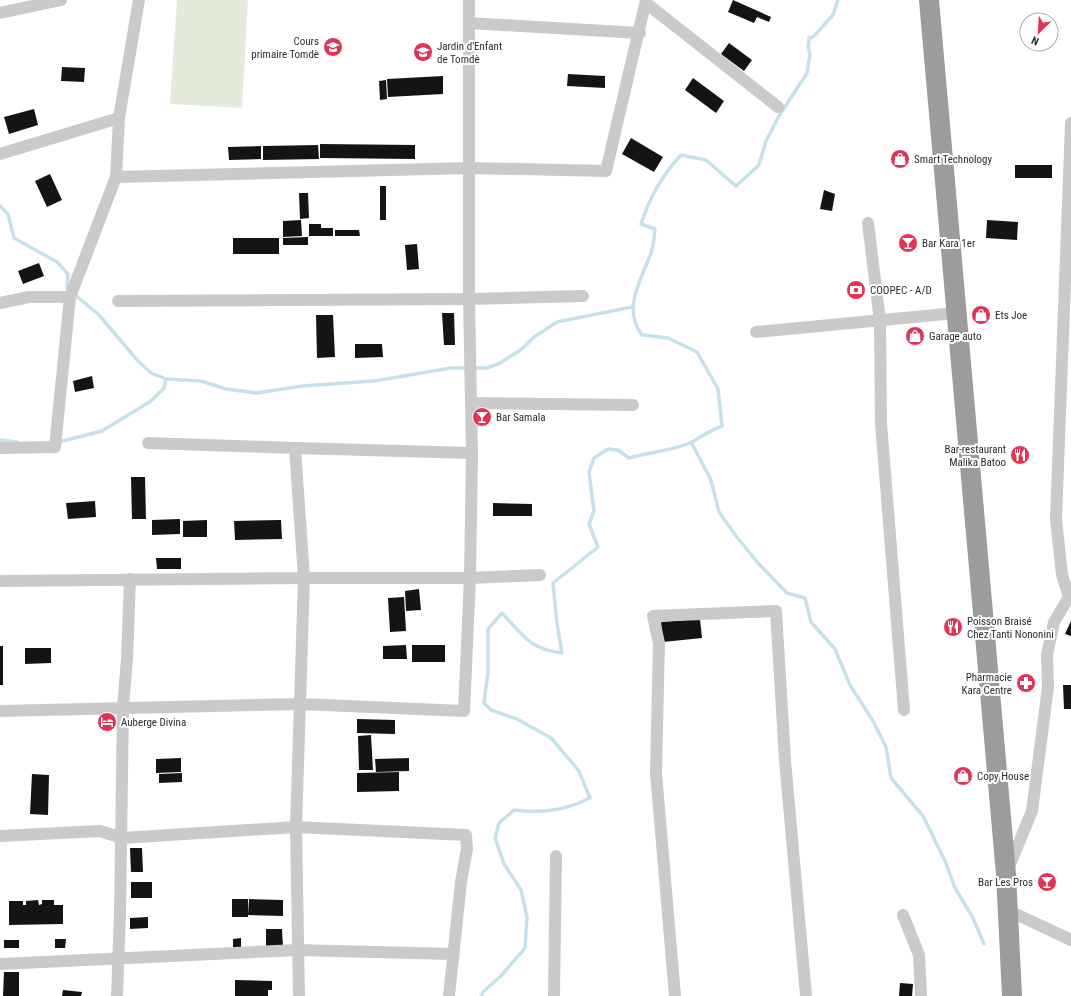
<svg xmlns="http://www.w3.org/2000/svg" width="1071" height="996" font-family="'Roboto Condensed',sans-serif">
	<style>
		.green { fill: #e5ebdb }
		.lines { fill: none; stroke-linecap: round; stroke-linejoin: round }
		.stream { stroke: #c7e1ea; stroke-width: 3.5 }
		.building { fill: #141414 }
		.minor { stroke: #cacaca; stroke-width: 12 }
		.trunk { stroke: #9c9c9c; stroke-width: 20 }
		.labels { text-anchor: middle; dominant-baseline: central; stroke-width: 4; stroke-linejoin: round; paint-order: stroke }
		.poi-label { font-size: 11px; fill: #2d2d2d; stroke: #fff; text-anchor: start }
	</style>
	<rect width="100%" height="100%" fill="#fff"/>
	<path class="green" d="M177,0H248L242,108L170,104Z"/>
	<g class="lines">
		<g class="stream">
			<path d="M0,206L8,214L14,238L57,262L68,274L67,288L70,290"/>
			<path d="M74,294L99,315L138,361L151,373L166,379L201,381L226,389L257,393L302,386L374,381L451,368H487L500,363L522,349L534,337L557,322L632,307"/>
			<path d="M0,440L17,442"/>
			<path d="M59,442L102,431L151,401L164,388L166,379"/>
			<path d="M691,442L711,480L719,512L736,536L758,563L787,593L805,598L811,622L835,649L850,685L873,721L886,747L891,778L923,816L945,861L955,888L973,918L984,944"/>
			<path d="M481,996L484,991L501,976L525,948L527,917L521,890L504,864L495,838L499,823L514,810C542,813 564,811 590,798L579,771L551,738L517,719L491,710L484,703L488,672V629L502,613C524,636 529,649 562,653L557,624L553,583L598,547L589,524L594,511L589,472L594,458L608,449L618,450L629,458C649,452 673,451 692,442C702,436 711,430 722,426L718,389L697,352L668,338L642,335C622,309 641,280 651,253C654,246 654,237 655,229L641,224C649,199 663,174 681,155L706,160L736,186L759,165L766,141L779,116L807,73L810,54L808,47L809,38L813,37L833,15L838,0"/>
		</g>
	</g>
	<g class="building">
		<path d="M733,0L771,17L769,22L757,17L754,23L728,12Z"/>
		<path d="M729,43L752,60L744,71L721,54Z"/>
		<path d="M62,67L85,68L84,82L61,81Z"/>
		<path d="M568,74L605,76V88L567,86Z"/>
		<path d="M443,76V94L388,97L387,79Z"/>
		<path d="M693,78L724,101L716,113L685,90Z"/>
		<path d="M386,80L387,99L380,100L379,81Z"/>
		<path d="M34,109L38,125L9,134L4,117Z"/>
		<path d="M631,138L663,157L654,172L622,154Z"/>
		<path d="M320,144L415,145V159L320,158Z"/>
		<path d="M318,145L319,159L263,160V146Z"/>
		<path d="M261,146V159L229,160L228,147Z"/>
		<rect x="1015" y="165" width="37" height="13"/>
		<path d="M50,174L62,200L47,207L35,181Z"/>
		<rect x="380" y="186" width="6" height="34"/>
		<path d="M824,190L835,194L832,211L820,209Z"/>
		<path d="M299,193H308L309,218L300,219Z"/>
		<path d="M301,220L302,236L283,237V221Z"/>
		<path d="M987,220L1018,222L1017,240L986,238Z"/>
		<path d="M309,224H321V228H333V236H309Z"/>
		<path d="M335,230H359L360,236H335Z"/>
		<path d="M308,237V245H283V238Z"/>
		<rect x="233" y="238" width="46" height="16"/>
		<path d="M417,244L419,269L407,270L405,245Z"/>
		<path d="M39,263L44,276L23,284L18,271Z"/>
		<path d="M442,313H454L455,345H444Z"/>
		<path d="M316,315H333L335,357L317,358Z"/>
		<path d="M355,344H382L383,357L355,358Z"/>
		<path d="M92,376L94,388L75,392L73,381Z"/>
		<path d="M131,477H145L146,519H132Z"/>
		<path d="M95,501L96,517L68,519L66,503Z"/>
		<path d="M493,503L532,504V516H493Z"/>
		<path d="M180,519V534L152,535V520Z"/>
		<path d="M207,520V537H183V521Z"/>
		<path d="M281,520L282,539L235,540L234,521Z"/>
		<path d="M156,558H181V569H157Z"/>
		<path d="M419,589L421,610L406,611L405,591Z"/>
		<path d="M404,597L406,631L390,632L388,598Z"/>
		<path d="M700,619L702,638L663,642L661,622Z"/>
		<path d="M1071,621V636L1065,634Z"/>
		<path d="M406,645L407,659H383V646Z"/>
		<rect x="412" y="645" width="33" height="17"/>
		<rect x="0" y="646" width="3" height="39"/>
		<path d="M25,648H51V663L25,664Z"/>
		<path d="M1063,685H1071V709H1064Z"/>
		<path d="M357,719L395,720V734L357,733Z"/>
		<path d="M371,735L373,770H359L358,736Z"/>
		<path d="M181,758V772L156,773V759Z"/>
		<path d="M409,758V771L376,772L375,759Z"/>
		<path d="M399,772V791L357,792V773Z"/>
		<path d="M182,773V782L159,783V774Z"/>
		<path d="M32,774L49,775L48,815L30,814Z"/>
		<path d="M130,848H142L143,872H131Z"/>
		<rect x="131" y="882" width="21" height="16"/>
		<rect x="232" y="899" width="16" height="18"/>
		<path d="M249,899L283,900V916L248,915Z"/>
		<path d="M38,900L39,905L42,904V900H54V905H63V924L9,925V901H23V905H26V901Z"/>
		<path d="M148,917V928L130,929V918Z"/>
		<path d="M266,929H282L283,947L266,948Z"/>
		<path d="M241,938V950H233V939Z"/>
		<path d="M55,939H66L65,948H55Z"/>
		<rect x="4" y="940" width="15" height="8"/>
		<path d="M4,972H19V996H3Z"/>
		<path d="M235,980L272,981V990H268V996H235Z"/>
		<path d="M900,983L913,984L912,996H899Z"/>
		<path d="M63,990L82,992L81,996H62Z"/>
	</g>
	<g class="lines">
		<g class="minor">
			<path d="M469,0V299L472,453L470,578L540,575"/>
			<path d="M646,3L778,107"/>
			<path d="M0,13L61,0"/>
			<path d="M469,23L640,33"/>
			<path d="M0,154L119,118"/>
			<path d="M116,177L469,168L606,171L646,0"/>
			<path d="M868,223L880,321L881,423L904,710"/>
			<path d="M118,301L469,299L583,296"/>
			<path d="M0,303L29,297H70"/>
			<path d="M756,332L956,313"/>
			<path d="M471,403L633,405"/>
			<path d="M0,448L55,447L70,297L116,177L119,118L139,0"/>
			<path d="M295,448L472,453"/>
			<path d="M0,581L304,578L295,448L148,443"/>
			<path d="M0,711L300,704L464,711L470,578H304L296,827L299,996"/>
			<path d="M0,836L100,831L122,838L296,827L466,835L467,849L461,882L449,996"/>
			<path d="M1008,869L1032,811L1048,687L1047,655L1054,622L1069,597L1062,575L1056,519L1071,123"/>
			<path d="M1007,910L1071,940"/>
			<path d="M903,915L919,955L921,996"/>
			<path d="M0,964L297,950L452,954"/>
			<path d="M117,996L120,913L123,707L127,659L130,579"/>
			<path d="M554,996L556,856"/>
			<path d="M675,996L656,773L659,643L653,616L776,611L785,760L806,996"/>
		</g>
		<path class="trunk" d="M929,0L1006,874L1012,996"/>
	</g>
	<defs>
		<symbol id="school-disc" viewBox="-11 -11 22 22"><circle r="9.5" fill="#e13355" stroke="#fff"/><path d="M0-5L7-2L0 1L-7-2ZM-4 1L0 2.5L4 1V4Q0 6-4 4Z" fill="#fff"/></symbol>
		<symbol id="shop-disc" viewBox="-11 -11 22 22"><circle r="9.5" fill="#e13355" stroke="#fff"/><path d="M-5-2.5h2.3a2.7 3.5 0 0 1 5.4 0H5L5.5 6h-11ZM-1.5-2.5h3a1.5 2.3 0 0 0-3 0Z" fill="#fff"/></symbol>
		<symbol id="bar-disc" viewBox="-11 -11 22 22"><circle r="9.5" fill="#e13355" stroke="#fff"/><path d="M-6-5H6L.8 .8V4.5H3.5V6h-7V4.5H-.8V.8Z" fill="#fff"/></symbol>
		<symbol id="bank-disc" viewBox="-11 -11 22 22"><circle r="9.5" fill="#e13355" stroke="#fff"/><path d="M-6-4H6V4H-6ZM0-2.3a2.3 2.3 0 1 0 0 4.6a2.3 2.3 0 1 0 0-4.6Z" fill="#fff"/></symbol>
		<symbol id="restaurant-disc" viewBox="-11 -11 22 22"><circle r="9.5" fill="#e13355" stroke="#fff"/><path d="M-5-6h1v4h1v-4h1v4h1v-4h1v5L-1.5 .5V6h-2V.5L-5-1ZM5-6V6H3V1.5H1.5Q1.5-4 5-6Z" fill="#fff"/></symbol>
		<symbol id="pharmacy-disc" viewBox="-11 -11 22 22"><circle r="9.5" fill="#e13355" stroke="#fff"/><path d="M-2-6h4v4h4v4h-4v4h-4v-4h-4v-4h4Z" fill="#fff"/></symbol>
		<symbol id="hotel-disc" viewBox="-11 -11 22 22"><circle r="9.5" fill="#e13355" stroke="#fff"/><path d="M-6-4.5h1.5V1H6V5H4.5V3h-9V5H-6ZM-4 0a1.8 1.8 0 1 1 3.6 0ZM.5 0V-2.5h3Q6-2.5 6 0Z" fill="#fff"/></symbol>
	</defs>
	<g fill-rule="evenodd">
		<use href="#school-disc" x="322" y="36" width="22" height="22"/>
		<use href="#school-disc" x="412" y="41" width="22" height="22"/>
		<use href="#shop-disc" x="889" y="148" width="22" height="22"/>
		<use href="#bar-disc" x="897" y="232" width="22" height="22"/>
		<use href="#bank-disc" x="845" y="279" width="22" height="22"/>
		<use href="#shop-disc" x="970" y="304" width="22" height="22"/>
		<use href="#shop-disc" x="904" y="325" width="22" height="22"/>
		<use href="#bar-disc" x="471" y="406" width="22" height="22"/>
		<use href="#restaurant-disc" x="1009" y="444" width="22" height="22"/>
		<use href="#restaurant-disc" x="942" y="616" width="22" height="22"/>
		<use href="#pharmacy-disc" x="1015" y="672" width="22" height="22"/>
		<use href="#hotel-disc" x="96" y="711" width="22" height="22"/>
		<use href="#shop-disc" x="952" y="765" width="22" height="22"/>
		<use href="#bar-disc" x="1036" y="871" width="22" height="22"/>
	</g>
	<g class="labels">
		<g class="poi-label">
			<text x="319" y="41" text-anchor="end">Cours<tspan x="319" dy="13">primaire Tomdè</tspan></text>
			<text x="437" y="46">Jardin d'Enfant<tspan x="437" dy="13">de Tomdè</tspan></text>
			<text x="914" y="159">Smart Technology</text>
			<text x="922" y="243">Bar Kara 1er</text>
			<text x="870" y="290">COOPEC - A/D</text>
			<text x="995" y="315">Ets Joe</text>
			<text x="929" y="336">Garage auto</text>
			<text x="496" y="417">Bar Samala</text>
			<text x="1006" y="449" text-anchor="end">Bar-restaurant<tspan x="1006" dy="13">Malika Batoo</tspan></text>
			<text x="967" y="621">Poisson Braisé<tspan x="967" dy="13">Chez Tanti Nononini</tspan></text>
			<text x="1012" y="677" text-anchor="end">Pharmacie<tspan x="1012" dy="13">Kara Centre</tspan></text>
			<text x="121" y="722">Auberge Divina</text>
			<text x="977" y="776">Copy House</text>
			<text x="1033" y="882" text-anchor="end">Bar Les Pros</text>
		</g>
	</g>
	<g transform="translate(1039 32) rotate(204)"><circle r="19" fill="#ffffff" stroke="#ababab"/>
	<path d="M0-3L7 15L0 10L-7 15Z" fill="#e13355"/>
	<text y="-6" font-size="11" font-weight="bold" text-anchor="middle" fill="#2d2d2d">N</text>
	</g>
</svg>
